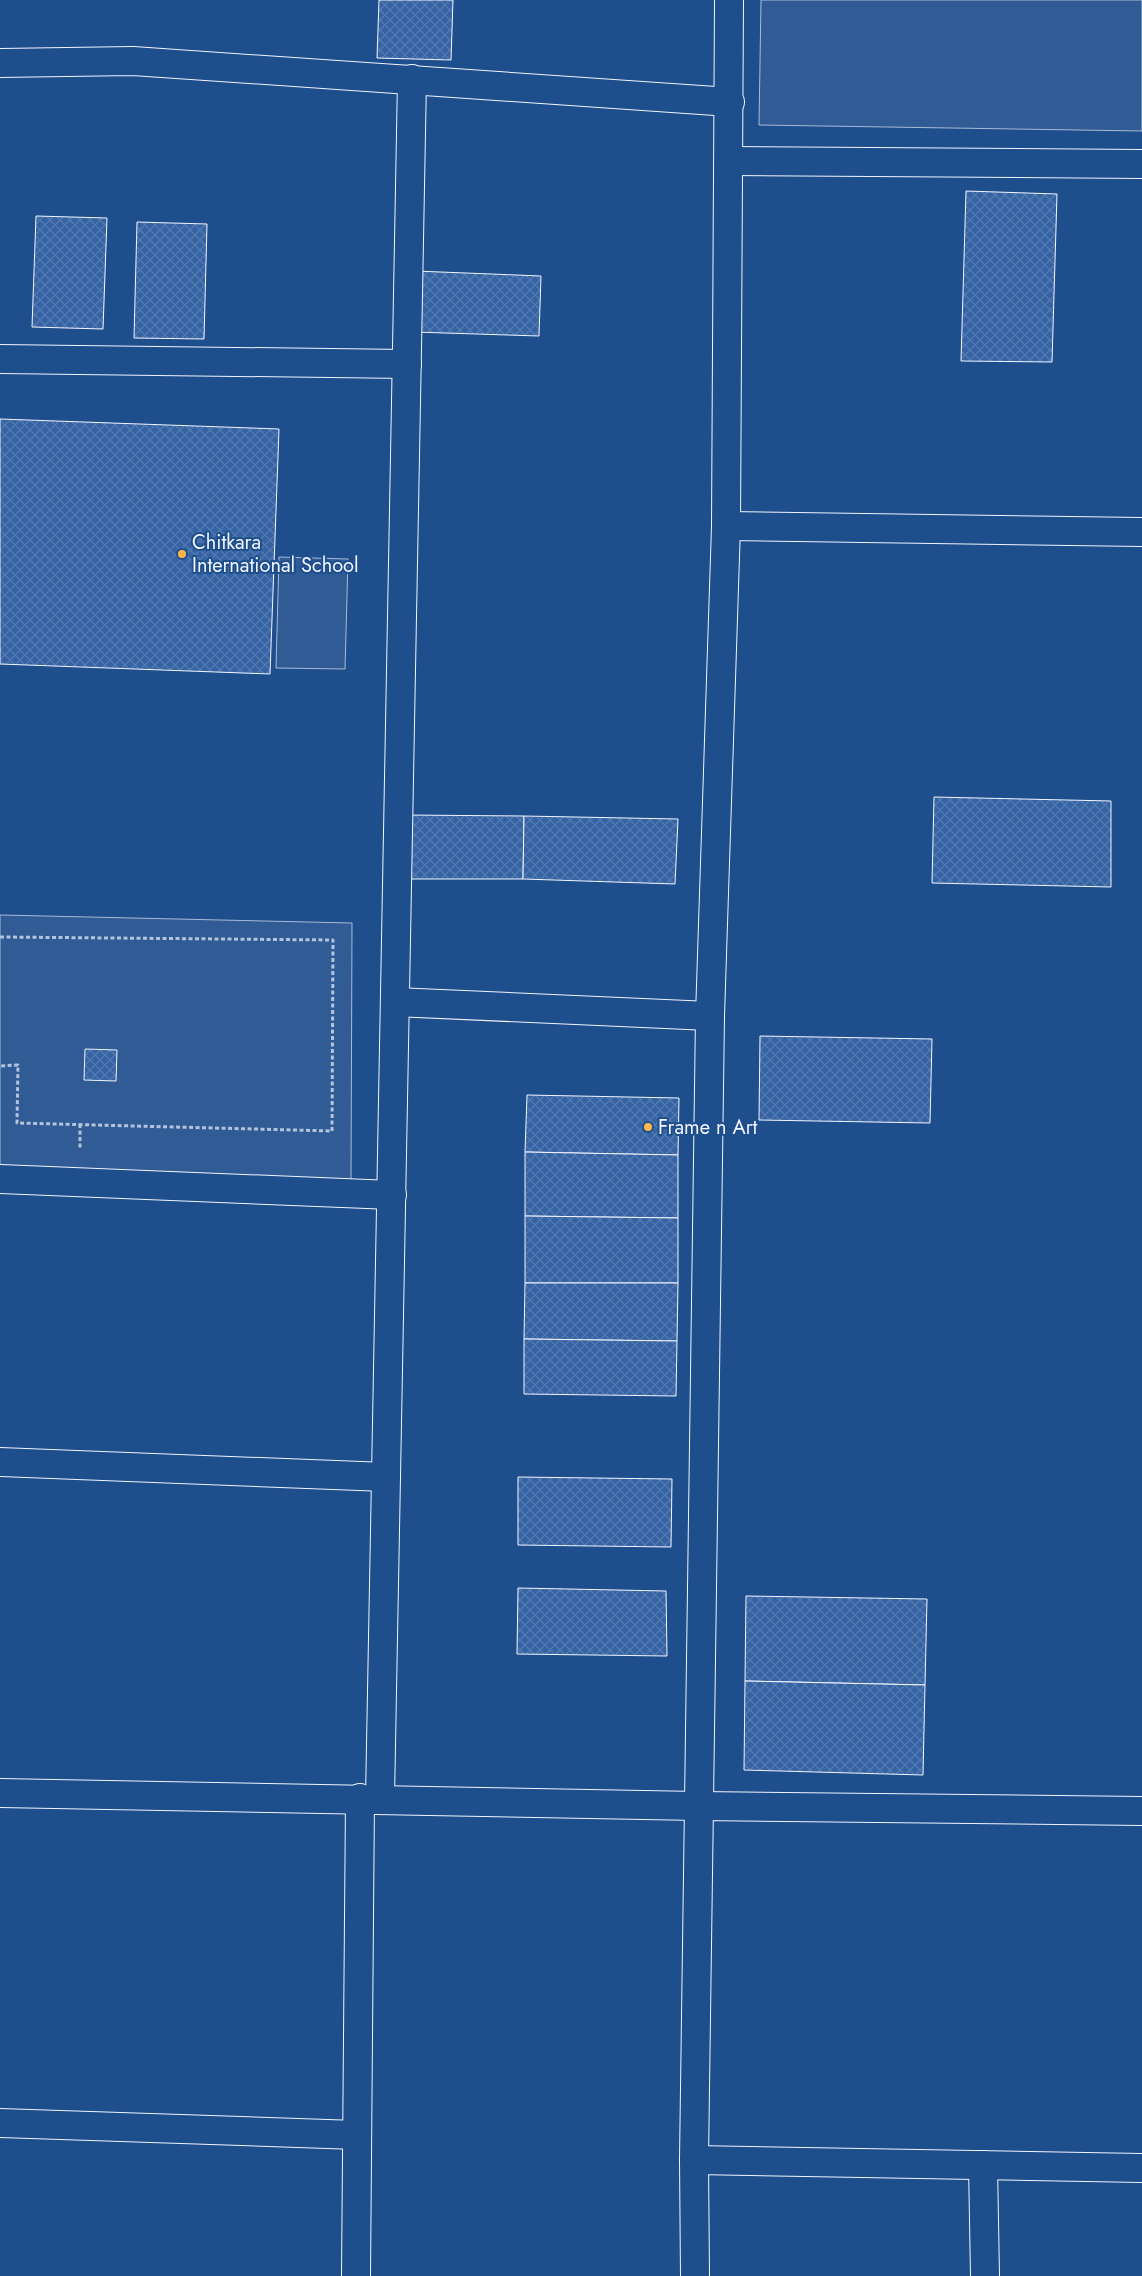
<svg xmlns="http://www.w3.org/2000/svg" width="1142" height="2276" font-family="Jost,sans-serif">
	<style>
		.built { fill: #305b95; stroke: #a8bbd7 }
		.building { fill: url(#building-cross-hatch); stroke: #f2f6ff }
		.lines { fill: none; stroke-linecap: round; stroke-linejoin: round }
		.minor-casing { stroke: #f2f6ff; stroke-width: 30 }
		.path { stroke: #b3c4dc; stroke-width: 3; stroke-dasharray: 4 2.5; stroke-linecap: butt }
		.minor { stroke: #1f4e8c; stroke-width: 28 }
		.poi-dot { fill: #ffb74d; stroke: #1f4e8c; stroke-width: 2 }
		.labels { text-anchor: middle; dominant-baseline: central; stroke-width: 4; stroke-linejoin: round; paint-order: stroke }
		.poi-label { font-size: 20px; fill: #f2f6ff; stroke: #1f4e8c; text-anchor: start }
	</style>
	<defs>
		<pattern id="building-cross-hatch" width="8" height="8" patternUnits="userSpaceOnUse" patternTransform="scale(1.25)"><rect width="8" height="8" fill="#3563a3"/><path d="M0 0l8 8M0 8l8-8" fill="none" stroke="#537ab1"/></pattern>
	</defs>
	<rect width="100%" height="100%" fill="#1f4e8c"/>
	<g class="built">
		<path d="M761,0H1142V131L759,125Z"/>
		<path d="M279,557L348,559L345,669L276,668Z"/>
		<path d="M0,915L352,923L351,1182L0,1169Z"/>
	</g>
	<g class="building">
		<path d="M379,0H453L451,60L377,58Z"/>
		<path d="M966,191L1057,194L1052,362L961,361Z"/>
		<path d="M36,216L107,218L103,329L32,327Z"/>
		<path d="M137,222L207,224L204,339L134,338Z"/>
		<path d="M415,271L541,276L539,336L413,332Z"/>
		<path d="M0,419L279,429L270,674L0,664Z"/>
		<path d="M934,797L1111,801V887L932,883Z"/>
		<path d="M405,815L524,816L523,879H404Z"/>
		<path d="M524,816L678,819L675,884L523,879Z"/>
		<path d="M760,1036L932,1039L930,1123L759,1120Z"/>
		<path d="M85,1049L117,1050L116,1081L84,1080Z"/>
		<path d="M527,1095L679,1098L678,1155L525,1152Z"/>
		<path d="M525,1152L678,1155V1218L525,1216Z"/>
		<path d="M525,1216L678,1218V1283H525Z"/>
		<path d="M525,1283H678L677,1341L524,1339Z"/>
		<path d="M524,1339L677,1341L676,1396L524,1394Z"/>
		<path d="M518,1477L672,1479L671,1547L518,1545Z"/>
		<path d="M518,1588L666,1591L667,1656L517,1654Z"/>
		<path d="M746,1596L927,1599L925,1685L745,1681Z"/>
		<path d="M745,1681L925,1685L923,1775L744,1770Z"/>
	</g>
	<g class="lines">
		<defs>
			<g id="minor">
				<path d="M0,63L133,61L730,102"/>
				<path d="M730,161L1142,164"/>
				<path d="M0,359L407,364"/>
				<path d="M726,526L1142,532"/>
				<path d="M395,1002L710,1016"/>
				<path d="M0,1179L392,1195"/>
				<path d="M0,1462L386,1477"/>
				<path d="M0,1793L698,1806L1142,1811"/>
				<path d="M380,1799L412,79"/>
				<path d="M0,2123L357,2135"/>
				<path d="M694,2160L1142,2168"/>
				<path d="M983,2165L985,2276"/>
				<path d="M356,2276L360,1798"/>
				<path d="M695,2276L694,2160L710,1016L726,526L729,0"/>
			</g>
		</defs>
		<use href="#minor" class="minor-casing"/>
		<g class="path">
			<path d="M0,937L333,940L332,1131L17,1123L18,1065L0,1066"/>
			<path d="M80,1124V1148"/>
		</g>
		<use href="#minor" class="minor"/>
	</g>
	<g class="poi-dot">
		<circle cx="182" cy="554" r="5"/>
		<circle cx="648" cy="1127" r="5"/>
	</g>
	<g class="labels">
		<g class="poi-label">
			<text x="192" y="542">Chitkara<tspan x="192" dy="23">International School</tspan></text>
			<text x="658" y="1127">Frame n Art</text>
		</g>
	</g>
</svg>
